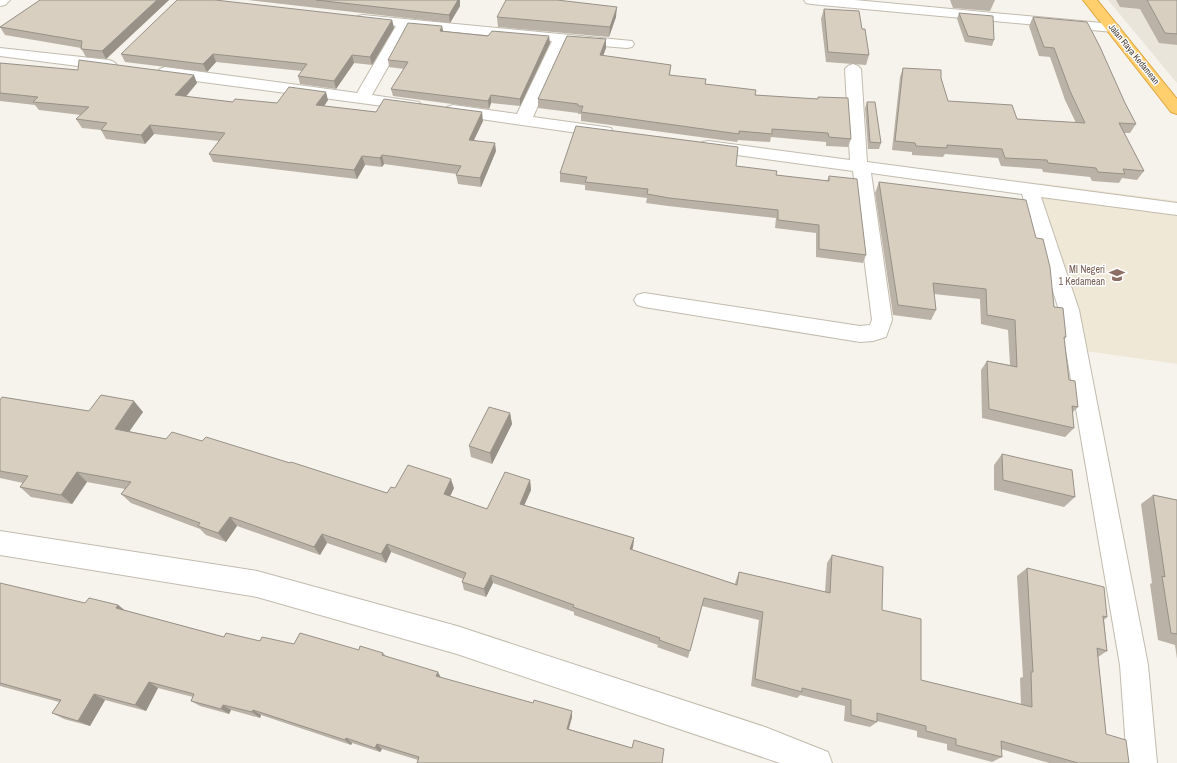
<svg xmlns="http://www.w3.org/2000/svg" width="1177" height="763" font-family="'Archivo Narrow',sans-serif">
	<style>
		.residential { fill: #eae5da }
		.education { fill: #efe8d6 }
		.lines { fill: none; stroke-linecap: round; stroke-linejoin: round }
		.minor-casing { stroke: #c2bbae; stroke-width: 2 }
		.highway-casing { stroke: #e0a43c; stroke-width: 2 }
		.minor { fill: #fff; fill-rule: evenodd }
		.highway { fill: #ffcf6e; fill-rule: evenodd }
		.wall { fill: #bab2a6 }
		.shaded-wall { fill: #979187 }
		.building { fill: #d8cfc1; stroke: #979187 }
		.labels { text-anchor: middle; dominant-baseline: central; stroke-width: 3; stroke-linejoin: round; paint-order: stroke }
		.far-street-label { font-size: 9px; fill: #4b4439; stroke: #fff }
		.education-label { font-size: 10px; fill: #785e54; stroke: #fff; text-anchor: end }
	</style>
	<rect width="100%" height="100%" fill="#f6f3ec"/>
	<path class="residential" d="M1108,0H1177V83Z"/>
	<path class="education" d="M1039,183L1177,201V364L1071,349Z"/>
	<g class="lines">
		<defs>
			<g id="minor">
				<path d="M0,0H10L5,5L0,6Z"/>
				<path d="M804,0H855L1113,24L1118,25L1120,28L1118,31L1113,32L811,4L806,3Z"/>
				<path d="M363,15L632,41L634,44L632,47L627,48L566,43L533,117L605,127L611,128L613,132L611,136L605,137L453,115L447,113L445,110L447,107L453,105L517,114L552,41L410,28L372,95L419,102L421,105L419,108L413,110L165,77L160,75L157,72L160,69L165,67L357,93L396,26L358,22L356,19L358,16Z"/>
				<path d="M0,48L109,60L114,62L117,65L114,68L109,70L0,56Z"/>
				<path d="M853,64L858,66L861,69L867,162L1177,203V215L1041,197L1079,310L1148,665L1157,763H1127L1120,665L1059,310L1022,194L871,173L892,320L886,337L873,341L860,342L644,307L637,305L634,300L637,295L644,293L860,326L870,325L872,320L853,171L708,151L702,150L700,146L702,142L708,141L850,160L845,69L848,66Z"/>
				<path d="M0,531L257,571L457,626L765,727L828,752L832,763H780L457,654L257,597L0,555Z"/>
			</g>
			<path id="highway" d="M1083,0H1097L1177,99V114L1171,112Z"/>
		</defs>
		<use href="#minor" class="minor-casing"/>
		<use href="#highway" class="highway-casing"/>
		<use href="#minor" class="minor"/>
		<use href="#highway" class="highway"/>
	</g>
	<g class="wall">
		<path d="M40,0H169L106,59L86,57L81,48L5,35L0,27Z"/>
		<path d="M248,0H460V6L450,23Z"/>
		<path d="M950,0H995L990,11L953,8Z"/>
		<path d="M1116,0H1177V45L1159,43L1140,9L1120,7Z"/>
		<path d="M824,9L862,29L869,55L866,65L826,62L821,19Z"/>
		<path d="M959,13L994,40L992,46L965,42L957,19Z"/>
		<path d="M497,17H616L609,37L498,27Z"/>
		<path d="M1033,17L1125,103L1136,124L1130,133H1124L1144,171L1137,180L1122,178L1119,183L1092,181L1090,177L1043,172L1042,169L1001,166L998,158L945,154L943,157L912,155V152L892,150L900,77L903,68L941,78L948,101L1017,119L1076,123L1065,100L1050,57L1039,56L1029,26Z"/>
		<path d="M392,20L394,28L372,65L354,63L336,89L300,84L298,76L302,71L216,62L207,72L125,62L121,54Z"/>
		<path d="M443,31L550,43L520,106L491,103L489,109L393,96L391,89L404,69L389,67L388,60Z"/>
		<path d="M606,48L603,56L671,65L670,75L706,84L755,95L818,99V97L851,139L848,147L826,146V142L771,137L770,142L738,140L737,142L581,121V114H578V113L538,108V99Z"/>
		<path d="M0,63L197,83L186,97L233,102L277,103L328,100L324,106L376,112L483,121L474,140L496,151L481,187L458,184L456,175L457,174L384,164L382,167L365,165L357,179L213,162L209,154L219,141L154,134L145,144L106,139L101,130L82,128L76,119L81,115L39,110L35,105L0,101Z"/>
		<path d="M867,102L881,143L879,149H868L865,108Z"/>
		<path d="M736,166L776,175L827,181L829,176L866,255L863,263L816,257V233L775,228L776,218L668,206L646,203L647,198L585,190V185L560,182V173Z"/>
		<path d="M879,182L1036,238L1054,307L1066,337L1064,340L1069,380L1078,407L1072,413L1074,428L1065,437L982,418L981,370L987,361L1010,365L1008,330L981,324L980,299L934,294L936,310L931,320L893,315L875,193Z"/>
		<path d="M0,400L89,411L143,412L129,431L166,439L202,441L290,463L387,493L395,488H454L450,496L487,509L530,480L531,490L524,505L634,538L633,547L632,550L735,584L736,580L739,572L825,592L827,563L832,555L882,610L921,680L1021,705L1020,678L1023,677L1017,576L1027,568L1107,617L1104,620L1107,651L1098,657L1106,734L1129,763H1049L1001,749L1002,757L992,762L947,750V744L917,737V731L877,721V722L870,727L844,721L845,706L800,695L797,698L751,686L759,620L702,606L688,658L657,647L658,645L574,615V612L493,583L486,597L464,590L462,582L463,579L391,552L386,563L327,543L320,555L237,526L226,542L206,535L200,529L131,503L121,494L125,489L87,482L72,504L31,497L20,487L23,483L0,478Z"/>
		<path d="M510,413L512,424L492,464L471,457L469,446Z"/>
		<path d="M1002,454L1075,497L1064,507L994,490V465Z"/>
		<path d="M1153,495L1177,500V659L1175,645L1158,640L1150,584L1152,583L1141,504Z"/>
		<path d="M0,583L85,603L118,605L124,610L224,637L260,641L383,653L386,656L441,678L572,717L569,729L632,748L664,749L418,760L382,749L380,752L352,743L351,745L261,715L260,718L231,710L229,714L200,706L191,701L193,697L158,688L146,711L105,700L90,726L64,719L52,713L59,702L0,686Z"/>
	</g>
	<g class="shaded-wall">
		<path d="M157,0H169L106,59L102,51Z"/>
		<path d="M458,0H460V6L450,23L449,15Z"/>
		<path d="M617,7L616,17L609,37L610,27Z"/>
		<path d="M392,20L394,28L372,65L370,57Z"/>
		<path d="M442,26L444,34L440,31Z"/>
		<path d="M549,36L550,43L520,106V99Z"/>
		<path d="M606,39V48L600,64V55Z"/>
		<path d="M213,54L216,62L207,72L203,64Z"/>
		<path d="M352,55L354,63L336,89L334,81Z"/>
		<path d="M194,75L197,83L179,104L175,95Z"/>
		<path d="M326,92L328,100L319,114L316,105Z"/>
		<path d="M491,95V103L489,109L488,101Z"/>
		<path d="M482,112L483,121L470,148L469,140Z"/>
		<path d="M150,125L154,134L145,144L141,135Z"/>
		<path d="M495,143L496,151L481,187L480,178Z"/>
		<path d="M382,155L384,164L382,167L380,158Z"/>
		<path d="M362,156L365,165L357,179L354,170Z"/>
		<path d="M134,401L143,412L124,439L115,429Z"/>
		<path d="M510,413L512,424L492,464L490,453Z"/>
		<path d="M77,472L87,482L72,504L61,495Z"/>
		<path d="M451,479L454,488L447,503L444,494Z"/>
		<path d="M530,480L531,490L521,513L520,504Z"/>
		<path d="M230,517L237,526L226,542L218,533Z"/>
		<path d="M322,534L327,543L320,555L314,547Z"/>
		<path d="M634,538L633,547L629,558L630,549Z"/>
		<path d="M387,544L391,552L386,563L381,554Z"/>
		<path d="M491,575L493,583L486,597L484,589Z"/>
		<path d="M118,605L127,612L116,608Z"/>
		<path d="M438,672L441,678L436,676Z"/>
		<path d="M149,682L158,688L146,711L135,705Z"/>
		<path d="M94,694L105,700L90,726L78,721Z"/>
		<path d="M223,705L231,710L229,714L221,709Z"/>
		<path d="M253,710L261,715L260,718L252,712Z"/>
		<path d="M572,711V717L567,734V729Z"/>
		<path d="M346,738L352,743L351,745L345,740Z"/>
		<path d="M377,744L382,749L380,752L375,748Z"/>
	</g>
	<g class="building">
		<path d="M40,0H157L102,51L81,49L82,41L0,27Z"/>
		<path d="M177,0H215L392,20L370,57L352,55L334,81L298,76L307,64L213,54L203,64L121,54Z"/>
		<path d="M316,0H458L449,15Z"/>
		<path d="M506,0H557L617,7L610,27L497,17Z"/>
		<path d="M1147,0H1177V34L1165,33Z"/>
		<path d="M824,9L859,11L862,29H865L869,55L828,52Z"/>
		<path d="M959,13L993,16L994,40L968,36Z"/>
		<path d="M1033,17L1087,22L1100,47L1125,103L1136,124L1119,123L1144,171L1123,169L1125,174L1098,172L1096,168L1048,163L1047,160L1005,158L1002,149L947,145V148L916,146L915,143L895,141L903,68L941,70V78L948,101L1012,105L1017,119L1085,123L1070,91L1054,48L1044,47Z"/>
		<path d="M408,23L442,26L440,31L488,36L492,31L549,36L520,99L491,95L488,101L391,89L408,62L388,60Z"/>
		<path d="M567,36L606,39L600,55L671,65L669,75L706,79L705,84L756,90L755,95L818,99V97L848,98L851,139L829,137L828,133L772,129V134L739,131V134L581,112L583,106H578V104L538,99Z"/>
		<path d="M79,60L194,75L175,95L233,102L235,99L277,103L289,87L326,92L316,105L376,112L384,99L482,112L469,140L495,143L480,178L456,175L461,166L382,155L380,158L362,156L354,170L209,154L225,133L150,125L141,135L101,130L107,123L76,119L89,107L33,102L38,97L0,93V63L78,70Z"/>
		<path d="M867,102H875L881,143L870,142Z"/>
		<path d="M576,126L738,147L736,166L777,171L776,175L829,181V176L857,179L866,255L819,249V225L778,220V210L669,198L647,194L648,189L585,182L587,177L560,173Z"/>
		<path d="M879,182L1026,200L1036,238L1043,239L1050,267L1054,307L1063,308L1066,337H1064L1069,380L1075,381L1078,407L1072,406L1074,428L989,409L987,361L1017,367L1015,320L987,315L986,289L933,283L936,310L898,305Z"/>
		<path d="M101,395L134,401L115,429L166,439L172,432L202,441L206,437L290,463L291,462L387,493L391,487L395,488L408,465L451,479L444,494L487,509L505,472L530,480L520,504L634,538L630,549L737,585L739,572L830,593L832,555L883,567L882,610L921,619V680L1032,707L1031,672H1033L1027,568L1104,587L1107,617L1103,616L1107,651L1097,648L1106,734L1126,740L1129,763H1078L1001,741L1002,757L956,745V739L926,731V726L877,713V722L851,715V700L802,688V692L755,679L763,612L704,598L690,651L659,640L660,638L573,607L574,605L491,575L484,589L462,582L466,573L387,544L381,554L322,534L314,547L230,517L218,533L198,526L200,523L121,494L131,482L77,472L61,495L20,487L28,476L0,471V400L2,397L89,411Z"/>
		<path d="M489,407L510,413L490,453L469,446Z"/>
		<path d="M1002,454L1072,470L1075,497L1003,480Z"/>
		<path d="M1153,495L1177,500V634L1171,633L1162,576L1165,577Z"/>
		<path d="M0,583L85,603L89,598L118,605L116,608L224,637L226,633L260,641L262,637L294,644L300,633L359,650L360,646L383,653L382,655L438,672L436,676L533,703L534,700L572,711L567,729L632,748L634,740L664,749L662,763H417L419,757L377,744L375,748L346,738L345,740L253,710L252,712L223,705L221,709L191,701L194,694L149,682L135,705L94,694L78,721L52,713L61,700L0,683Z"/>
	</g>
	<defs>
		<symbol id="school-bare" viewBox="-9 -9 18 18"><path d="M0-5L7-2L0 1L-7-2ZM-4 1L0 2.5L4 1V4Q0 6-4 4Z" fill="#8d6e63" stroke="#fff" stroke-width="2.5" paint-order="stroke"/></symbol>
	</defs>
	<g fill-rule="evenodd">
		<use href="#school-bare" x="1106" y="264" width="22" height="22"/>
	</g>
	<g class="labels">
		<g class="far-street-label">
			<text transform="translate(1134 54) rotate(51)">Jalan Raya Kedamean</text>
		</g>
		<g class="education-label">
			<text x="1105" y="269">MI Negeri<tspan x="1105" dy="12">1 Kedamean</tspan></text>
		</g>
	</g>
</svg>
